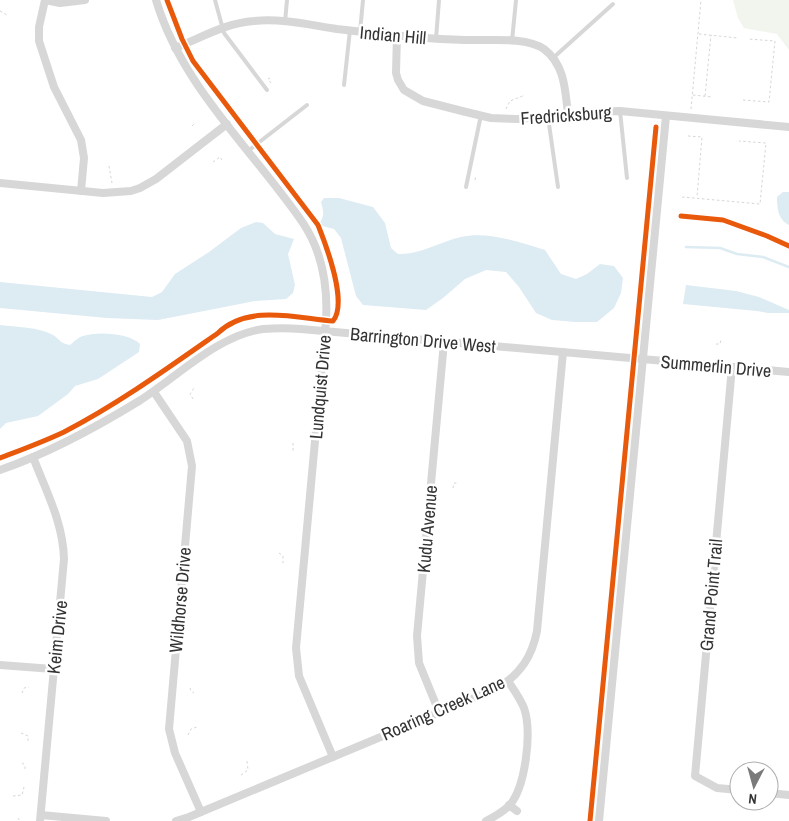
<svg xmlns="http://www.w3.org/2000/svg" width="789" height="821" font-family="'Archivo Narrow',sans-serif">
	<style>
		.green { fill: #f1f5ed }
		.water { fill: #ddebf3 }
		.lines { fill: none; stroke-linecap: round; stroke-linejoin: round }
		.stream { stroke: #ddebf3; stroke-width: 2.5 }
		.path { stroke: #d6d6d6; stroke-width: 1; stroke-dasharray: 2.5 2.5; stroke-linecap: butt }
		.service { stroke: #d7d7d7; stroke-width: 4 }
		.minor { stroke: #d7d7d7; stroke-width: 8 }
		.cycleway-casing { stroke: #fff; stroke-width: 8 }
		.cycleway { stroke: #e8590c; stroke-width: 5 }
		.labels { text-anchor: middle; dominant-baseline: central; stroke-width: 5; stroke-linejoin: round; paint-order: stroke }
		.street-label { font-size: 18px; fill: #333; stroke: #fff }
	</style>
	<rect width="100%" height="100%" fill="#fff"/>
	<path class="green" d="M733,0H789V50L777,34L744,28L738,18Z"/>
	<g class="water">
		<path d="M783,192H789V225C778,220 777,208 777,197Z"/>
		<path d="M324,198H339L373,207L385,223L391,248L398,254C420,255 439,242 461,237C487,231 520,242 545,250L561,274L576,279L587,274L600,264L614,266L623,278L621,293L614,308L597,322H575L552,320L536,313L519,287L506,272L486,270L465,279L443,298L426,310L363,305L356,296L341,238L334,229L322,226L320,222C325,216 323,210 321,202Z"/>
		<path d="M256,222L263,223L275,234L294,239L288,254L295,285L293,293L286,299L255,301L158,320L107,318L0,308V282L152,297L162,292L175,274L209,252L241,228Z"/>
		<path d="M686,285L736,291L759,297L789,310V313H768L757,311L683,304Z"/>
		<path d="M0,325C16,327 38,327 53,335C61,340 59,343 70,345C74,342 78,337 83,336C97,331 130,333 140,344L139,352L98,379L75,386L68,394L38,416L6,423L0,429Z"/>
	</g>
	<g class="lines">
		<path class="stream" d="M686,247L720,248L737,254L763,257L789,267"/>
		<g class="path">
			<path d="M0,11L7,15"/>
			<path d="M699,34L738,38"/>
			<path d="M270,78L268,79L271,83"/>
			<path d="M693,95L712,97"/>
			<path d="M705,96L711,35"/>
			<path d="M743,100L769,102L775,41L748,39"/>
			<path d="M506,109L510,101L525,95"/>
			<path d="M691,109L701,0"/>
			<path d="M192,126L194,124L193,122"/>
			<path d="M688,136L702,137L697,197"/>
			<path d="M213,162L220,157L222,160"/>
			<path d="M109,166L112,183"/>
			<path d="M475,180L476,175"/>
			<path d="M682,197L760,204L766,143L739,141"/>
			<path d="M716,344H720L721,340"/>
			<path d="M193,399L190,394L194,388"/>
			<path d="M293,443V452"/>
			<path d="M453,488L454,483H458"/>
			<path d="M279,553L283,556V563"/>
			<path d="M190,688L191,691L194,693"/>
			<path d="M22,693L24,688L29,687"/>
			<path d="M21,733L28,736V742"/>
			<path d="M188,735L191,729L197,727"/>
			<path d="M22,763L25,765V771"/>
			<path d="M241,775L248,770L247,761"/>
			<path d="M13,796L22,795L24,787"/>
			<path d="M18,818L20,821"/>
		</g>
		<g class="service">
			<path d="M215,0L224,33L267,90"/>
			<path d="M285,22L287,0"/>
			<path d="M360,32L363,0"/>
			<path d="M436,39L439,0"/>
			<path d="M512,41L516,0"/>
			<path d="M553,58L613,4"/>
			<path d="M344,85L350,30"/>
			<path d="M620,111L627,178"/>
			<path d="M548,117L558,187"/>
			<path d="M248,151L307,105"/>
			<path d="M466,187L481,115"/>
		</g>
		<g class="minor">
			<path d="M45,0L39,27V41L54,87L81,140L84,158L81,191"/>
			<path d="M45,0L60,3L85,0"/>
			<path d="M156,0C182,87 253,150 303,223C323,253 328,286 326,321L296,648L299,676L333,757"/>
			<path d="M397,35L396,73L398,80L404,90L423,101L466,112L491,118L518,119L591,112L620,111L789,127"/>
			<path d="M175,48C201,38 225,23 254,21C281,18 310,25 337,29C379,34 423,39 465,40C488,41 525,36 544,49C565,65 565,90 568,114"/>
			<path d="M0,183L103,193L131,191L140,188L156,179L227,124"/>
			<path d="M732,367L695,776L717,788L739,790"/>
			<path d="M154,392L187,441L192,466L169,729L175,753L201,812"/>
			<path d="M33,457C46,491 63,522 64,559L40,821"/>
			<path d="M0,470C49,453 95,428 139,401C177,377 218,335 263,329C276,328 288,328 301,329L789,372"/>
			<path d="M0,665L53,669"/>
			<path d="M439,712L419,663L417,636L444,342"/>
			<path d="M769,793L789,795"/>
			<path d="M509,805L517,811"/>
			<path d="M41,815L106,821"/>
			<path d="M176,821L189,817L498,688C520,674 532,657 537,631L563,352"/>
			<path d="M486,821C494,817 502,812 509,806C526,787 532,731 524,708C520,698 514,690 508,681"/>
			<path d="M599,821L666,116"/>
		</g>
		<defs>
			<g id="cycleway">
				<path d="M681,216L723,220L767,236L789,246"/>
				<path d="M0,458C21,450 43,442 64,432C118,404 168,368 218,333C248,304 296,318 333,321C348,303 326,245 318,225L193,61L182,39L167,0"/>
				<path d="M590,821L656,127"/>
			</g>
		</defs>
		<use href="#cycleway" class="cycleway-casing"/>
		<use href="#cycleway" class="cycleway"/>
	</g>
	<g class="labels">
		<g class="street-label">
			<text transform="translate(393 35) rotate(5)">Indian Hill</text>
			<text transform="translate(566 115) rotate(-4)">Fredricksburg</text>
			<text transform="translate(423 340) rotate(5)">Barrington Drive West</text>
			<text transform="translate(716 366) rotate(5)">Summerlin Drive</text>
			<text transform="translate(320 387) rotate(-85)">Lundquist Drive</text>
			<text transform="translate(427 529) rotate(-85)">Kudu Avenue</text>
			<text transform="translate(711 595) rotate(-85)">Grand Point Trail</text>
			<text transform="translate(180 600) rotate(-85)">Wildhorse Drive</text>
			<text transform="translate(57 637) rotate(-84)">Keim Drive</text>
			<text transform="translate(443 708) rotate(-24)">Roaring Creek Lane</text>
		</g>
	</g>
	<g transform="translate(754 786) rotate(186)"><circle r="24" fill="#ffffff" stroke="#adadad"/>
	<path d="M0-4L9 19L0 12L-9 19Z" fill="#7a7a7a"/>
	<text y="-8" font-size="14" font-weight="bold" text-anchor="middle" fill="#333333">N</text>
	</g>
</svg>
